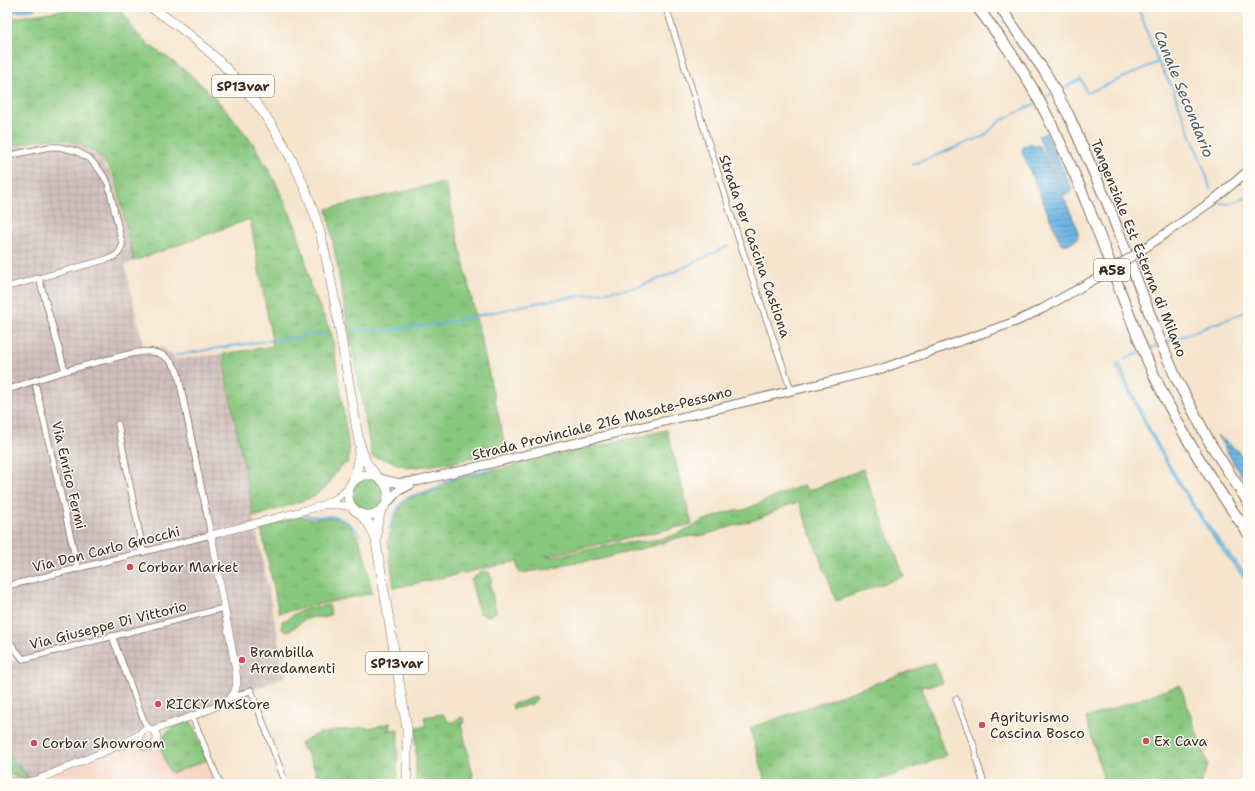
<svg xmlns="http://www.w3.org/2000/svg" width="1255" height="791" font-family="'Shantell Sans',sans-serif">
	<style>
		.built { fill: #f5d3c2 }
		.industrial { fill: url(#industrial-grid) }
		.grass { fill: url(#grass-tufts); stroke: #62784e }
		.garden { fill: url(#garden-dots); stroke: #62784e }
		.water { fill: url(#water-rules); stroke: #527080 }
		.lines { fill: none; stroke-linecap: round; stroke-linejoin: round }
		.stream { stroke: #6ab5e3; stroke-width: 2 }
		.canal { stroke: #6ab5e3; stroke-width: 6 }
		.minor-casing { stroke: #7c6b5b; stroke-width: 7 }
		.tertiary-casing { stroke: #7c6b5b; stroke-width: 8 }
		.secondary-casing { stroke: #7c6b5b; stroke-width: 10 }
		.primary-casing { stroke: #7c6b5b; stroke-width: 10 }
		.motorway-casing { stroke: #7c6b5b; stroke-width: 12 }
		.minor { stroke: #fff; stroke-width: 5.5 }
		.tertiary { stroke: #fff; stroke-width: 7 }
		.secondary { stroke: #fff; stroke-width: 8 }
		.primary { stroke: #fff; stroke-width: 9 }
		.motorway { stroke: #fff; stroke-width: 10 }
		.secondary-bridge-casing { stroke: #7c6b5b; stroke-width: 10; stroke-linecap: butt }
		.secondary-bridge { stroke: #fff; stroke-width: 8 }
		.poi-dot { fill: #d1495b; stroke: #fdfcf7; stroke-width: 1.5 }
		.labels { text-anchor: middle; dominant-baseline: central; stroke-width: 3; stroke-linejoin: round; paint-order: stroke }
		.shield { fill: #fdfcf7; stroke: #75695f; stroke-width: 1 }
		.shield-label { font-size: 13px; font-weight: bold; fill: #3b2a1e }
		.street-label { font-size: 14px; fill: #3b2a1e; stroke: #fdfcf7 }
		.poi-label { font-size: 14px; fill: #3b2a1e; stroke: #fdfcf7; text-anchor: start }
		.water-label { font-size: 15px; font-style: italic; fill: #4b5b63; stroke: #fdfcf7 }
	</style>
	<defs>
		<pattern id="industrial-grid" width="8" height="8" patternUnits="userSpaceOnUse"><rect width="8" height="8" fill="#d1c0bd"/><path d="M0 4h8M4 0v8" fill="none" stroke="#b4a5a2"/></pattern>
		<pattern id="grass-tufts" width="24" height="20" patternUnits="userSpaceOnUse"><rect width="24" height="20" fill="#88c77e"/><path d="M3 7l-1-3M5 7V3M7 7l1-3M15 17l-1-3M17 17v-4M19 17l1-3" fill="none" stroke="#70a267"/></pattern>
		<pattern id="garden-dots" width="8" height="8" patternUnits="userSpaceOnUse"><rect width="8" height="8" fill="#88c77e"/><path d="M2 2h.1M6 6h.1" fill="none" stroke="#70a267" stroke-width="1.8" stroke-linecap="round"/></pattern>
		<pattern id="water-rules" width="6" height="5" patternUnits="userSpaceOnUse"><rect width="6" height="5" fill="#6ab5e3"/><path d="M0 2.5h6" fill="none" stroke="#5893b7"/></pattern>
	</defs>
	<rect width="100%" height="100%" fill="#fdfcf7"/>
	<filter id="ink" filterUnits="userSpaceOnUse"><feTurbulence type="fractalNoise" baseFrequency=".025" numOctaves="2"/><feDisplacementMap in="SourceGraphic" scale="8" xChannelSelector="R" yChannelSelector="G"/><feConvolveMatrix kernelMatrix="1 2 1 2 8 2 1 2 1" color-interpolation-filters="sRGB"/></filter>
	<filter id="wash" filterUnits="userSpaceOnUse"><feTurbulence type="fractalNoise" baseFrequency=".012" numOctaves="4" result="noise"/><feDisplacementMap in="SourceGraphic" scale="16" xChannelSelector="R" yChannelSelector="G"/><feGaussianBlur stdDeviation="0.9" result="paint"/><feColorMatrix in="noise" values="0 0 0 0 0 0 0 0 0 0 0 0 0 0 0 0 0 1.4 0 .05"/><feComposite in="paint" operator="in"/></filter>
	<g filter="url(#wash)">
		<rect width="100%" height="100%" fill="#f6e4cc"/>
		<path class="built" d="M130,744L149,747L155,744L161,746V749L171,773L207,760L217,784H36L38,780Z"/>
		<path class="industrial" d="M49,141H60L72,143L84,148L99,158L112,176L134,261L125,265L143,345L162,348L177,359L224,354L226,382L286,676L192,715L145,728L122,743L30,779L7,753V664L17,660L7,646V149Z"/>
		<g class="grass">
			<path d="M84,7H119L135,31L145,42L168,58L190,74L210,93L229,113L254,145L275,181L295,225L305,258L310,285L332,335L349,450L348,462L340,467L327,486L313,497L254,517L227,382L224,354L273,346L250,219L134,261C130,242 125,223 121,204C119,195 118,185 114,177C103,154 78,138 52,139C37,140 22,144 7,148V19Z"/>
			<path d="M445,182L506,449L451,463L409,468L385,459L372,457L327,209Z"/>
			<path d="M667,430L692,524L547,556L553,557L616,544L655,540L678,534L702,521L732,511L744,510L785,492L804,485L808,491L863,469L904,576L836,601L799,502L786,506L760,518L704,535L677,538L656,545L597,560L570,563L547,569L520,573L517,565L518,561L394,588L388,541L392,524L401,507L407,499L440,489L448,481Z"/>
			<path d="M300,516C304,517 308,519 312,519C321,519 331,516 340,519C364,529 367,570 372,593L279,613L261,528Z"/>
			<path d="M481,572H489L492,579L490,585L496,612L489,616L479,613L471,580Z"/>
			<path d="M329,605L331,614L325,618L315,617L303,620L294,628L285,632L282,629V621C288,620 291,616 296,613C306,608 318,607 329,605Z"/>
			<path d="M935,662L943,683L921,687L946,756L869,784H766L750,728Z"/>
			<path d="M1180,685L1208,765L1201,784H1105L1086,718Z"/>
			<path d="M535,696L537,699L532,704L513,709L512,704C515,703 519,703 522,702C526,700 530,698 535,696Z"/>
			<path d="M443,714L448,722H453L461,717L465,719L464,723L461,724L475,784H416V727L426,726L424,717Z"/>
			<path d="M188,721L192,723L207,760L173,773L169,771L161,749L165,735L171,728Z"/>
			<path d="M391,723V729L386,731L398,729L397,784H321L306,750H303L300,743L317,734L336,730L355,729C360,726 365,728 371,728C377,727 384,724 391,723Z"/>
			<path d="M7,753L30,779H22L7,774Z"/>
		</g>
		<circle class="garden" cx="368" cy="495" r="17"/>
		<g class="water">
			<path d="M1046,133L1073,191L1064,195L1038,136Z"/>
			<path d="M1030,143L1040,146L1078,229V237C1073,244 1069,245 1061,244L1022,152L1023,147Z"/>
			<path d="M1217,435L1239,452L1248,465V487Z"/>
		</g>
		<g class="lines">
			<g class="stream">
				<path d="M1138,7L1158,62L1172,87L1206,174L1210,189"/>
				<path d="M1059,90L1081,79L1087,93L1111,83L1158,62"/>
				<path d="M1041,100L1053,93"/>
				<path d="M912,165L984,136L1000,121L1036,103"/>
				<path d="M1220,202C1230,208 1238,197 1248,198"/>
				<path d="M356,330H393L445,323L535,303L638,287L668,275L728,246"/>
				<path d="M1165,343L1248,311"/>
				<path d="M1146,350L1159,345"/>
				<path d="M176,355L231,346L324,333"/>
				<path d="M1125,359L1141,352"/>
				<path d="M1119,363C1151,440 1195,514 1248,578"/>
				<path d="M1116,364C1142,421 1172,477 1208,529C1221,547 1233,565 1248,582"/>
				<path d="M7,376L9,381"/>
				<path d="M7,441L12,422V393"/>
				<path d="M305,515C323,521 329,510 348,523C353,527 357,530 360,535"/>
				<path d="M389,529C394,518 398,504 408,497L438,488L445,481L495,468"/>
			</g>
			<path class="canal" d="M7,11L33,7"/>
		</g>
	</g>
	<g filter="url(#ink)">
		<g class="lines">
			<defs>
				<g id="minor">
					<path d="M666,7L739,240L791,390"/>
					<path d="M7,156L49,147H59L76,151L90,159L101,172L108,183L122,243C122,251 118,255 111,258L7,287"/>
					<path d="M39,278L65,371"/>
					<path d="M36,387L78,569"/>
					<path d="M7,390C42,377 77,367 114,358C126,355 140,350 153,352C165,354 173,362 178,373L211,535L7,586"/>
					<path d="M118,424L143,552"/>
					<path d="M112,636L144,721L149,729"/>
					<path d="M7,639L23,659L224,608"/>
					<path d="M231,697L238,696L251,690L286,784"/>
					<path d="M956,699L975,749L976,758L984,784"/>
					<path d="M192,716L220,784"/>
				</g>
				<g id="tertiary">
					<path d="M327,505H341L353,507"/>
					<circle cx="148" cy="738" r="9"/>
					<path d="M152,730C167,725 221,708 230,698C238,690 237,681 236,671L211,535L321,506L337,498L350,486"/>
					<path d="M11,781L25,782L37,780L122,744L140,734"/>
				</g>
				<g id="secondary">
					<path d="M1139,252L1211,202L1248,171"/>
					<path d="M381,479L398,483L418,481L881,369L1017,321L1042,309L1101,276"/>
					<path d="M386,504L398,491L410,485"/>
				</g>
				<g id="primary">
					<path d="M150,7C229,56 288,130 316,219C326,250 331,282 337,314C344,357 352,399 359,442L366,462L377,477"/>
					<circle cx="368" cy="495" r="20"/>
					<path d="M353,481L358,466L359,451"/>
					<path d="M381,510L377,525L376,542L407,729V784"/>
					<path d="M359,513L369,524L375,537"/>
				</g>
				<g id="motorway">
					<path d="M977,7C996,32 1015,57 1030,84C1053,124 1072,167 1089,209C1111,263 1129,319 1153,373C1179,430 1212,482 1248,533"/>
					<path d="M1000,7L1045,72L1069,116L1109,207L1157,333L1176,378L1210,443L1248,502"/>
				</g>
			</defs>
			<use href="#minor" class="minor-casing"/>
			<use href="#tertiary" class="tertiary-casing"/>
			<use href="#secondary" class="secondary-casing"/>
			<use href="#primary" class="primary-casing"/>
			<use href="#motorway" class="motorway-casing"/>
			<use href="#minor" class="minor"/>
			<use href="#tertiary" class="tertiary"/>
			<use href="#secondary" class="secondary"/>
			<use href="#primary" class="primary"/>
			<use href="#motorway" class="motorway"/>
			<defs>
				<path id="secondary-bridge" d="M1101,276L1139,252"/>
			</defs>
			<use href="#secondary-bridge" class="secondary-bridge-casing"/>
			<use href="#secondary-bridge" class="secondary-bridge"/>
		</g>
	</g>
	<g class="poi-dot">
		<circle cx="130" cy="567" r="4"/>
		<circle cx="242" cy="660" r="4"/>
		<circle cx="158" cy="704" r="4"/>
		<circle cx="982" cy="725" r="4"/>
		<circle cx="1146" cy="741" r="4"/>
		<circle cx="34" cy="743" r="4"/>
	</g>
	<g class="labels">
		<g class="shield">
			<rect x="212" y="75" width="62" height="22" rx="3"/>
			<rect x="1094" y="259" width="36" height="22" rx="3"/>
			<rect x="366" y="652" width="62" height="22" rx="3"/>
		</g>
		<g class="shield-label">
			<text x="243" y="86">SP13var</text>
			<text x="1112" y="270">A58</text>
			<text x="397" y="663">SP13var</text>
		</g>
		<g class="street-label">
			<text transform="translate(755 246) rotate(71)">Strada per Cascina Castiona</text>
			<text transform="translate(1139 248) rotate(68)">Tangenziale Est Esterna di Milano</text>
			<text transform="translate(602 423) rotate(-14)">Strada Provinciale 216 Masate-Pessano</text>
			<text transform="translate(69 475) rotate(77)">Via Enrico Fermi</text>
			<text transform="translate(106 549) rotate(-14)">Via Don Carlo Gnocchi</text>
			<text transform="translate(108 625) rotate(-14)">Via Giuseppe Di Vittorio</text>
		</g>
		<g class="poi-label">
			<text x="138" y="567">Corbar Market</text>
			<text x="250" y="652">Brambilla<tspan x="250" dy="16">Arredamenti</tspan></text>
			<text x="166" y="704">RICKY MxStore</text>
			<text x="990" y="717">Agriturismo<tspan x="990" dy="16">Cascina Bosco</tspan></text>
			<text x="1154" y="741">Ex Cava</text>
			<text x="42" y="743">Corbar Showroom</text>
		</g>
		<g class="water-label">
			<text transform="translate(1184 94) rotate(68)">Canale Secondario</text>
		</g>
	</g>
	<rect width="1255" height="791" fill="none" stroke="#fdfcf7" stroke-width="24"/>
</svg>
